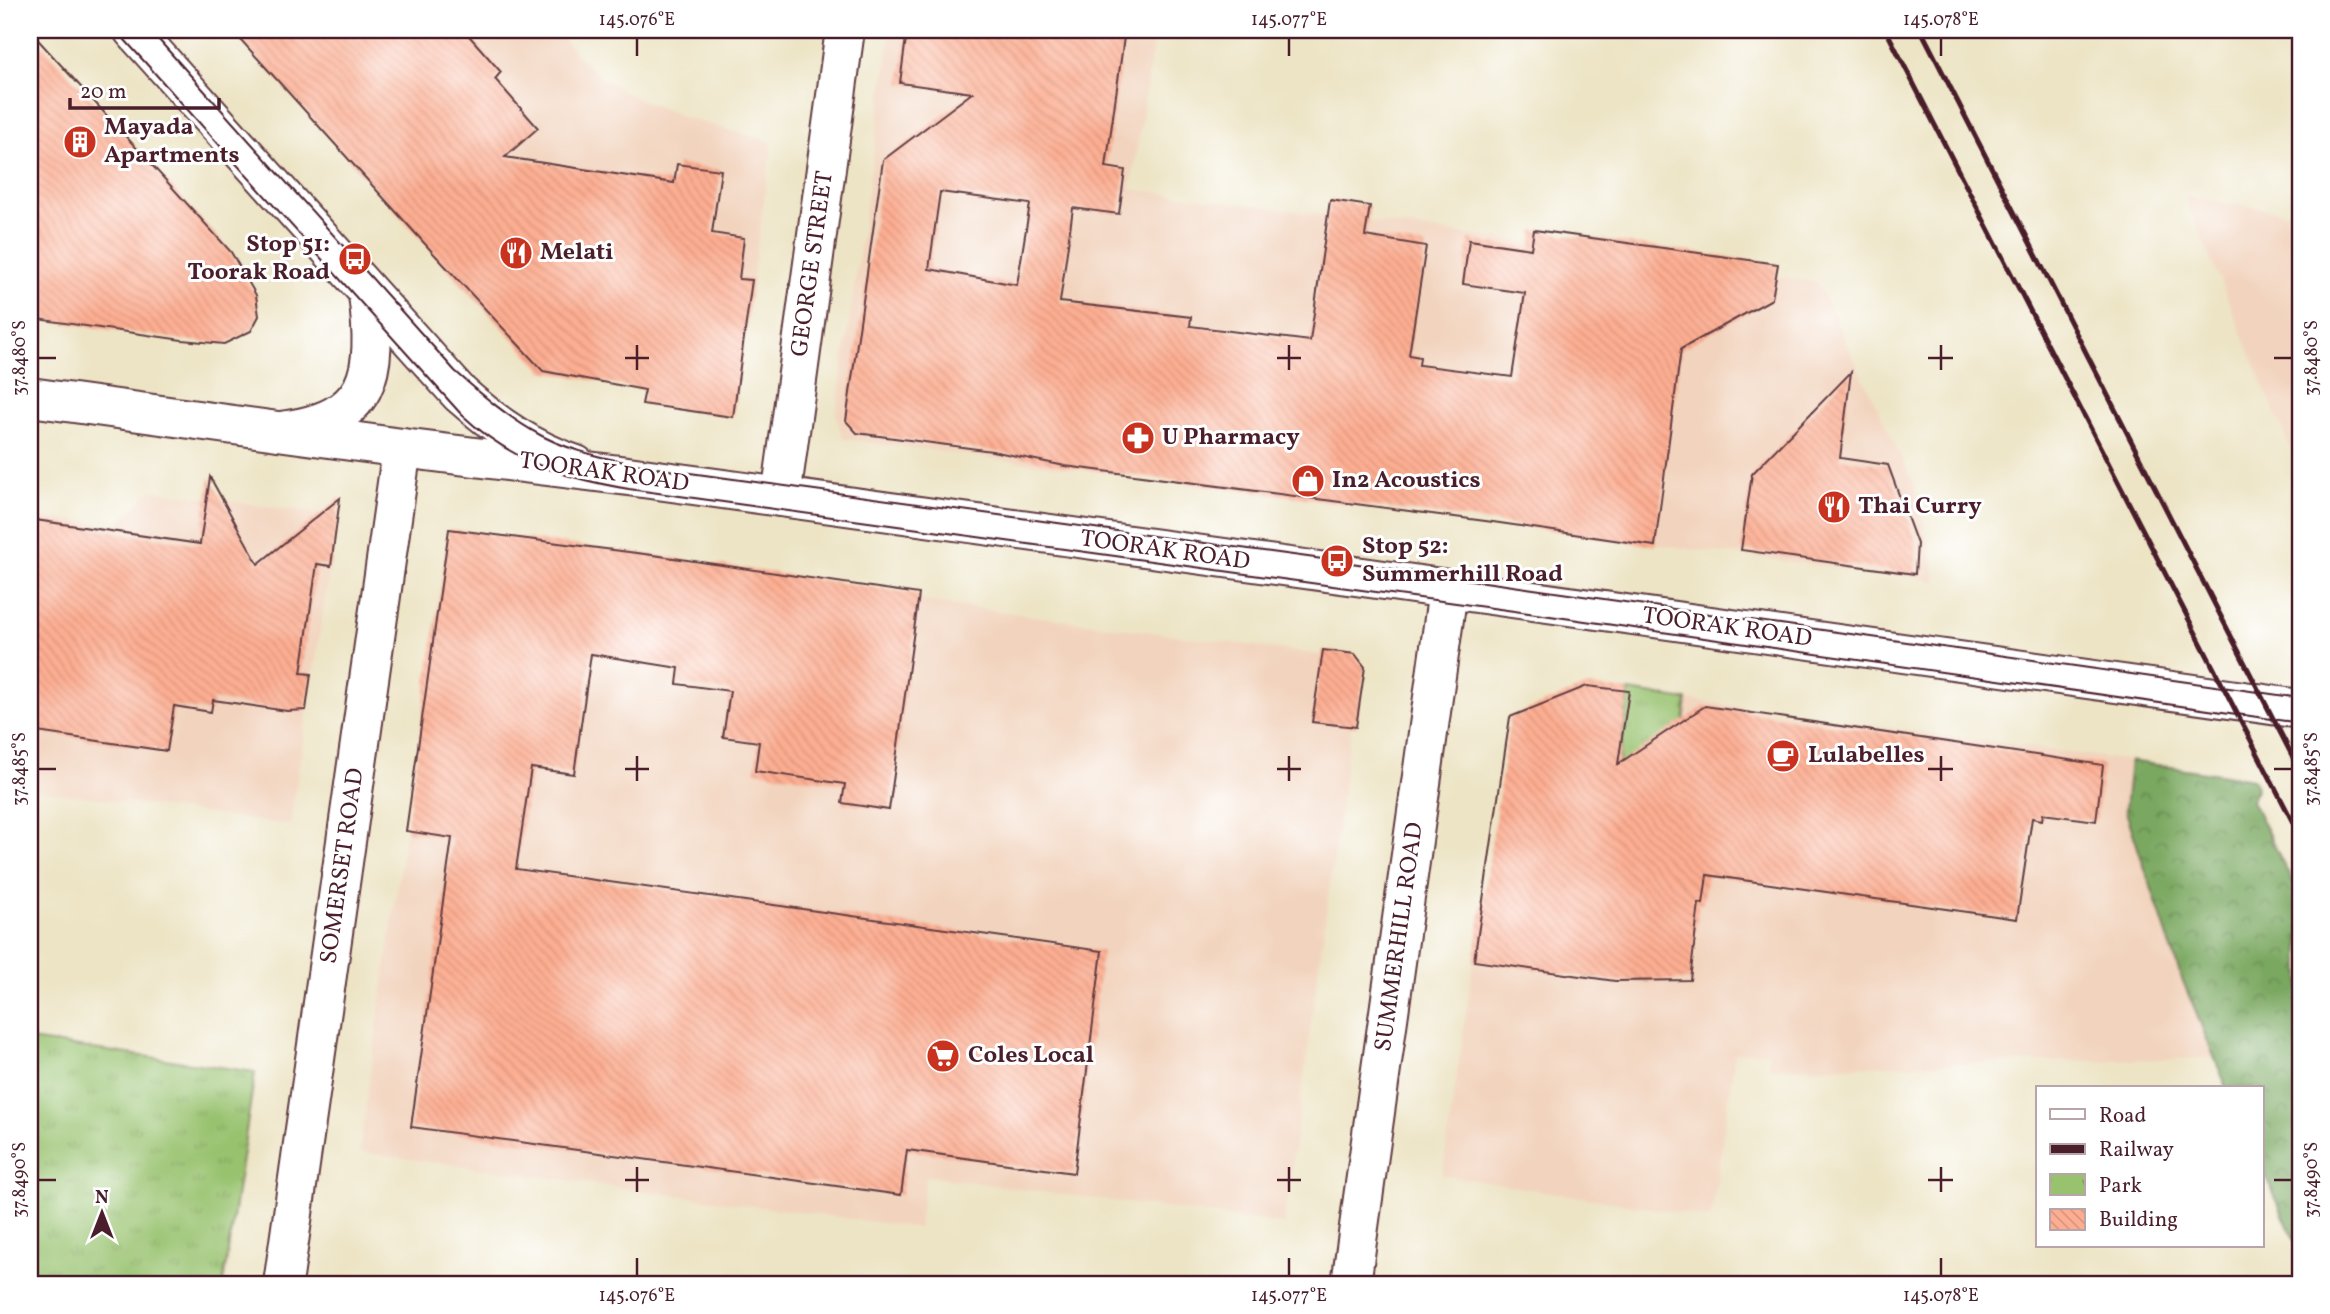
<svg xmlns="http://www.w3.org/2000/svg" width="2330" height="1314" font-family="Vollkorn,serif">
	<style>
		.built { fill: #f2d4be }
		.forest { fill: url(#forest-crowns); stroke: #626446; stroke-width: 2 }
		.park { fill: url(#park-tufts); stroke: #71704c; stroke-width: 2 }
		.building { fill: url(#building-back-hatch); fill-rule: evenodd }
		.lines { fill: none; stroke-linecap: round; stroke-linejoin: round }
		.minor-casing { stroke: #623d42; stroke-width: 42 }
		.secondary-casing { stroke: #623d42; stroke-width: 42 }
		.primary-casing { stroke: #623d42; stroke-width: 42 }
		.trunk-casing { stroke: #623d42; stroke-width: 42 }
		.minor { stroke: #fff; stroke-width: 38 }
		.secondary { stroke: #fff; stroke-width: 38 }
		.primary { stroke: #fff; stroke-width: 38 }
		.trunk { stroke: #fff; stroke-width: 38 }
		.tram { stroke: #4a1f2b; stroke-width: 2 }
		.rail { stroke: #4a1f2b; stroke-width: 5 }
		.ticks { fill: none; stroke: #4a1f2b; stroke-width: 2.5 }
		.labels { text-anchor: middle; dominant-baseline: central; stroke-width: 6; stroke-linejoin: round; paint-order: stroke }
		.poi-label { font-size: 24px; font-weight: bold; fill: #4a1f2b; stroke: #fff; text-anchor: start }
		.street-label { font-size: 24px; fill: #4a1f2b; stroke: #fff }
		.neatline { fill: none; stroke: #4a1f2b; stroke-width: 2.5 }
		.ticks-label { font-size: 18px; text-anchor: middle; fill: #4a1f2b }
	</style>
	<defs>
		<pattern id="forest-crowns" width="20" height="18" patternUnits="userSpaceOnUse" patternTransform="scale(1.75)"><rect width="20" height="18" fill="#7aa861"/><path d="M2 6a3 3 0 1 1 6 0M12 15a3 3 0 1 1 6 0" fill="none" stroke="#668850"/></pattern>
		<pattern id="park-tufts" width="24" height="20" patternUnits="userSpaceOnUse" patternTransform="scale(1.75)"><rect width="24" height="20" fill="#98c26e"/><path d="M3 7l-1-3M5 7V3M7 7l1-3M15 17l-1-3M17 17v-4M19 17l1-3" fill="none" stroke="#84a65f"/></pattern>
		<pattern id="building-back-hatch" width="6" height="6" patternUnits="userSpaceOnUse" patternTransform="scale(1.75)"><rect width="6" height="6" fill="#fdae92"/><path d="M-1 5l2 2M0 0l6 6M5-1l2 2" fill="none" stroke="#da957e"/></pattern>
	</defs>
	<rect width="100%" height="100%" fill="#fff"/>
	<filter id="ink" filterUnits="userSpaceOnUse"><feTurbulence type="fractalNoise" baseFrequency=".0143" numOctaves="2"/><feDisplacementMap in="SourceGraphic" scale="14" xChannelSelector="R" yChannelSelector="G"/><feConvolveMatrix kernelMatrix="1 2 1 2 8 2 1 2 1" color-interpolation-filters="sRGB"/></filter>
	<filter id="wash" filterUnits="userSpaceOnUse"><feTurbulence type="fractalNoise" baseFrequency=".00686" numOctaves="4" result="noise"/><feDisplacementMap in="SourceGraphic" scale="28" xChannelSelector="R" yChannelSelector="G"/><feGaussianBlur stdDeviation="1.57" result="paint"/><feColorMatrix in="noise" values="0 0 0 0 0 0 0 0 0 0 0 0 0 0 0 0 0 1.4 0 .05"/><feComposite in="paint" operator="in"/></filter>
	<g filter="url(#wash)">
		<rect width="100%" height="100%" fill="#ede4c5"/>
		<g class="built">
			<path d="M233,30H555L583,62L604,80L634,97L683,117L772,142L733,417L642,404L644,390L543,371L454,276Z"/>
			<path d="M891,30H1155L1131,189L1817,282L1914,484L1937,581L843,439L836,414Z"/>
			<path d="M2185,197L2300,214V472Z"/>
			<path d="M151,490L338,516L290,825L30,789V515L117,526Z"/>
			<path d="M449,529L924,601L1308,653L1360,663L1284,1224L926,1176L918,1228L359,1152Z"/>
			<path d="M1587,686L2130,761L2125,809L2180,974L2213,1058L1770,1068L1768,1052L1735,1053L1711,1218L1442,1175L1510,717Z"/>
		</g>
		<path class="forest" d="M2130,761L2253,779L2257,786L2252,801L2300,897V1253L2262,1167V1088H2227L2180,974L2125,809Z"/>
		<g class="park">
			<path d="M1629,691L1687,700L1648,981L1587,977Z"/>
			<path d="M30,1040L255,1072L223,1284H30Z"/>
		</g>
		<g id="blocks">
			<g class="building">
				<path d="M232,30H464L501,72L495,79L538,128L505,157L674,183L677,164L721,170L712,233L744,238L739,279L752,280L733,417L642,404L645,390L543,371L435,255Z"/>
				<path d="M907,30H1125L1106,167L1125,170L1119,214L1073,208L1060,302L1191,317L1190,326L1310,341L1330,200L1370,206L1365,236L1426,246L1409,355L1420,357L1419,365L1512,377L1525,293L1463,284L1469,240L1531,249L1534,230L1778,264L1772,299L1681,349L1655,546L1493,522L1065,466L992,451L857,433L846,421L883,160L972,93L900,83ZM940,192L1030,204L1017,285L929,269Z"/>
				<path d="M30,31L231,252L256,295L259,316L251,331L224,344L182,340L30,318Z"/>
				<path d="M1851,372L1840,458L1888,465L1917,544L1915,574L1741,550L1752,474Z"/>
				<path d="M210,477L258,564L340,498L331,566L317,564L301,673L311,674L306,710L287,711L213,700L211,712L174,706L167,751L30,731V553L35,520L200,544Z"/>
				<path d="M449,529L660,556L919,594L889,810L842,803L845,784L755,771L759,742L723,737L730,691L677,684L679,668L591,654L574,774L531,768L516,869L1102,951L1074,1173L907,1150L901,1195L411,1127L452,838L406,831Z"/>
				<path d="M1323,650L1355,654L1365,667L1356,727L1312,722Z"/>
				<path d="M1587,686L1629,691L1618,764L1705,706L2103,765L2096,821L2043,814L2042,820L2032,818L2017,919L1707,875L1703,904L1699,903L1690,980L1615,981L1474,961L1510,717Z"/>
			</g>
		</g>
	</g>
	<g filter="url(#ink)">
		<use href="#blocks" fill-opacity="0" stroke="#623d42" stroke-width="2"/>
		<g class="lines">
			<defs>
				<g id="minor">
					<path d="M781,497L845,30"/>
					<path d="M283,1284L402,448"/>
				</g>
				<path id="secondary" d="M1351,1284L1448,590"/>
				<g id="primary">
					<path d="M133,30L460,394C495,425 531,450 576,465"/>
					<path d="M280,431C372,420 378,374 368,294"/>
				</g>
				<path id="trunk" d="M30,397L402,448L628,476L1370,578L2300,709"/>
			</defs>
			<use href="#minor" class="minor-casing"/>
			<use href="#secondary" class="secondary-casing"/>
			<use href="#primary" class="primary-casing"/>
			<use href="#trunk" class="trunk-casing"/>
			<use href="#minor" class="minor"/>
			<use href="#secondary" class="secondary"/>
			<use href="#primary" class="primary"/>
			<use href="#trunk" class="trunk"/>
			<g class="tram">
				<path d="M116,30L461,414C511,461 562,478 629,489L1543,615L2300,723"/>
				<path d="M150,30L455,371C482,395 510,419 542,436C581,456 625,462 668,470L1337,561L2300,698"/>
			</g>
			<g class="rail">
				<path d="M1886,30L2300,836"/>
				<path d="M1921,30L2300,771"/>
			</g>
		</g>
	</g>
	<path class="ticks" d="M637,38V56M1289,38V56M1941,38V56M637,345V370M1289,345V370M1941,345V370M38,358H56M625,358H649M1277,358H1301M1928,358H1953M2274,358H2292M637,756V781M1289,756V781M1941,756V781M38,769H56M625,769H649M1277,769H1301M1928,769H1953M2274,769H2292M637,1167V1192M1289,1167V1192M1941,1167V1192M38,1180H56M625,1180H649M1277,1180H1301M1928,1180H1953M2274,1180H2292M637,1258V1276M1289,1258V1276M1941,1258V1276"/>
	<defs>
		<symbol id="building-disc" viewBox="-11 -11 22 22"><circle r="9.5" fill="#c8321e" stroke="#fff"/><path d="M-4-6H4V6H1V3H-1V6H-4ZM-2.5-4.3h1.7v1.8h-1.7ZM.8-4.3h1.7v1.8H.8ZM-2.5-1h1.7V.8h-1.7ZM.8-1h1.7V.8H.8Z" fill="#fff"/></symbol>
		<symbol id="restaurant-disc" viewBox="-11 -11 22 22"><circle r="9.5" fill="#c8321e" stroke="#fff"/><path d="M-5-6h1v4h1v-4h1v4h1v-4h1v5L-1.5 .5V6h-2V.5L-5-1ZM5-6V6H3V1.5H1.5Q1.5-4 5-6Z" fill="#fff"/></symbol>
		<symbol id="bus-disc" viewBox="-11 -11 22 22"><circle r="9.5" fill="#c8321e" stroke="#fff"/><path d="M-5-6H5V4H4V6H2V4H-2V6H-4V4H-5ZM-3.5-4V0h7V-4ZM-3.5 1.2v1.5H-2V1.2ZM2 1.2v1.5H3.5V1.2Z" fill="#fff"/></symbol>
		<symbol id="pharmacy-disc" viewBox="-11 -11 22 22"><circle r="9.5" fill="#c8321e" stroke="#fff"/><path d="M-2-6h4v4h4v4h-4v4h-4v-4h-4v-4h4Z" fill="#fff"/></symbol>
		<symbol id="shop-disc" viewBox="-11 -11 22 22"><circle r="9.5" fill="#c8321e" stroke="#fff"/><path d="M-5-2.5h2.3a2.7 3.5 0 0 1 5.4 0H5L5.5 6h-11ZM-1.5-2.5h3a1.5 2.3 0 0 0-3 0Z" fill="#fff"/></symbol>
		<symbol id="cafe-disc" viewBox="-11 -11 22 22"><circle r="9.5" fill="#c8321e" stroke="#fff"/><path d="M-5.5-4.5H6V0H3Q3 3.5 0 3.5H-2.5Q-5.5 3.5-5.5 0ZM3-3.2v2h1.7v-2ZM-6 4.5H4V6H-6Z" fill="#fff"/></symbol>
		<symbol id="supermarket-disc" viewBox="-11 -11 22 22"><circle r="9.5" fill="#c8321e" stroke="#fff"/><path d="M-6-5.5h2.5l.6 2H6L4.5 2H-2.5L-4.4-4H-6ZM-1.5 3.2a1.3 1.3 0 1 0 .1 0ZM3 3.2a1.3 1.3 0 1 0 .1 0Z" fill="#fff"/></symbol>
	</defs>
	<g fill-rule="evenodd">
		<use href="#building-disc" x="61" y="123" width="38" height="38"/>
		<use href="#restaurant-disc" x="497" y="234" width="38" height="38"/>
		<use href="#bus-disc" x="336" y="240" width="38" height="38"/>
		<use href="#pharmacy-disc" x="1119" y="419" width="38" height="38"/>
		<use href="#shop-disc" x="1289" y="462" width="38" height="38"/>
		<use href="#restaurant-disc" x="1815" y="488" width="38" height="38"/>
		<use href="#bus-disc" x="1318" y="542" width="38" height="38"/>
		<use href="#cafe-disc" x="1764" y="737" width="38" height="38"/>
		<use href="#supermarket-disc" x="924" y="1037" width="38" height="38"/>
	</g>
	<g class="labels">
		<g class="poi-label">
			<text x="104" y="128">Mayada<tspan x="104" dy="28">Apartments</tspan></text>
			<text x="330" y="245" text-anchor="end">Stop 51:<tspan x="330" dy="28">Toorak Road</tspan></text>
			<text x="540" y="253">Melati</text>
			<text x="1162" y="438">U Pharmacy</text>
			<text x="1332" y="481">In2 Acoustics</text>
			<text x="1858" y="507">Thai Curry</text>
			<text x="1362" y="547">Stop 52:<tspan x="1362" dy="28">Summerhill Road</tspan></text>
			<text x="1808" y="756">Lulabelles</text>
			<text x="968" y="1056">Coles Local</text>
		</g>
		<g class="street-label">
			<text transform="translate(813 264) rotate(-82)">GEORGE STREET</text>
			<text transform="translate(604 473) rotate(8)">TOORAK ROAD</text>
			<text transform="translate(1165 551) rotate(8)">TOORAK ROAD</text>
			<text transform="translate(1727 628) rotate(8)">TOORAK ROAD</text>
			<text transform="translate(343 866) rotate(-82)">SOMERSET ROAD</text>
			<text transform="translate(1400 937) rotate(-82)">SUMMERHILL ROAD</text>
		</g>
	</g>
	<rect width="2330" height="1314" fill="none" stroke="#fff" stroke-width="77"/>
	<rect x="2036" y="1086" width="228" height="161" fill="#ffffff" stroke="#b7a5aa" stroke-width="2"/>
	<rect x="2050" y="1109" width="35" height="10" fill="#ffffff" stroke="#b7a5aa" stroke-width="2"/>
	<text x="2099" y="1122" font-size="21" fill="#4a1f2b">Road</text>
	<rect x="2050" y="1144" width="35" height="10" fill="#4a1f2b" stroke="#b7a5aa" stroke-width="2"/>
	<text x="2099" y="1156" font-size="21" fill="#4a1f2b">Railway</text>
	<rect x="2050" y="1174" width="35" height="21" fill="url(#park-tufts)" stroke="#b7a5aa" stroke-width="2"/>
	<text x="2099" y="1192" font-size="21" fill="#4a1f2b">Park</text>
	<rect x="2050" y="1209" width="35" height="21" fill="url(#building-back-hatch)" stroke="#b7a5aa" stroke-width="2"/>
	<text x="2099" y="1226" font-size="21" fill="#4a1f2b">Building</text>
	<g transform="translate(102 1213)" stroke="#ffffff" stroke-width="5" paint-order="stroke">
	<path d="M0-5L12 26L0 18L-12 26Z" fill="#4a1f2b"/>
	<text y="-10" font-size="19" font-weight="bold" text-anchor="middle" fill="#4a1f2b">N</text>
	</g>
	<path d="M70 98v10h149v-10" fill="none" stroke="#4a1f2b" stroke-width="3.5"/>
	<text x="80" y="98" font-size="21" fill="#4a1f2b" stroke="#ffffff" stroke-width="5" paint-order="stroke">20 m</text>
	<rect x="38" y="38" width="2254" height="1238" class="neatline"/>
	<g class="ticks-label">
		<text x="637" y="25">145.076°E</text>
		<text x="1289" y="25">145.077°E</text>
		<text x="1941" y="25">145.078°E</text>
		<text transform="translate(19 358) rotate(-90)" y="6">37.8480°S</text>
		<text transform="translate(2311 358) rotate(-90)" y="6">37.8480°S</text>
		<text transform="translate(19 769) rotate(-90)" y="6">37.8485°S</text>
		<text transform="translate(2311 769) rotate(-90)" y="6">37.8485°S</text>
		<text transform="translate(19 1180) rotate(-90)" y="6">37.8490°S</text>
		<text transform="translate(2311 1180) rotate(-90)" y="6">37.8490°S</text>
		<text x="637" y="1301">145.076°E</text>
		<text x="1289" y="1301">145.077°E</text>
		<text x="1941" y="1301">145.078°E</text>
	</g>
</svg>
